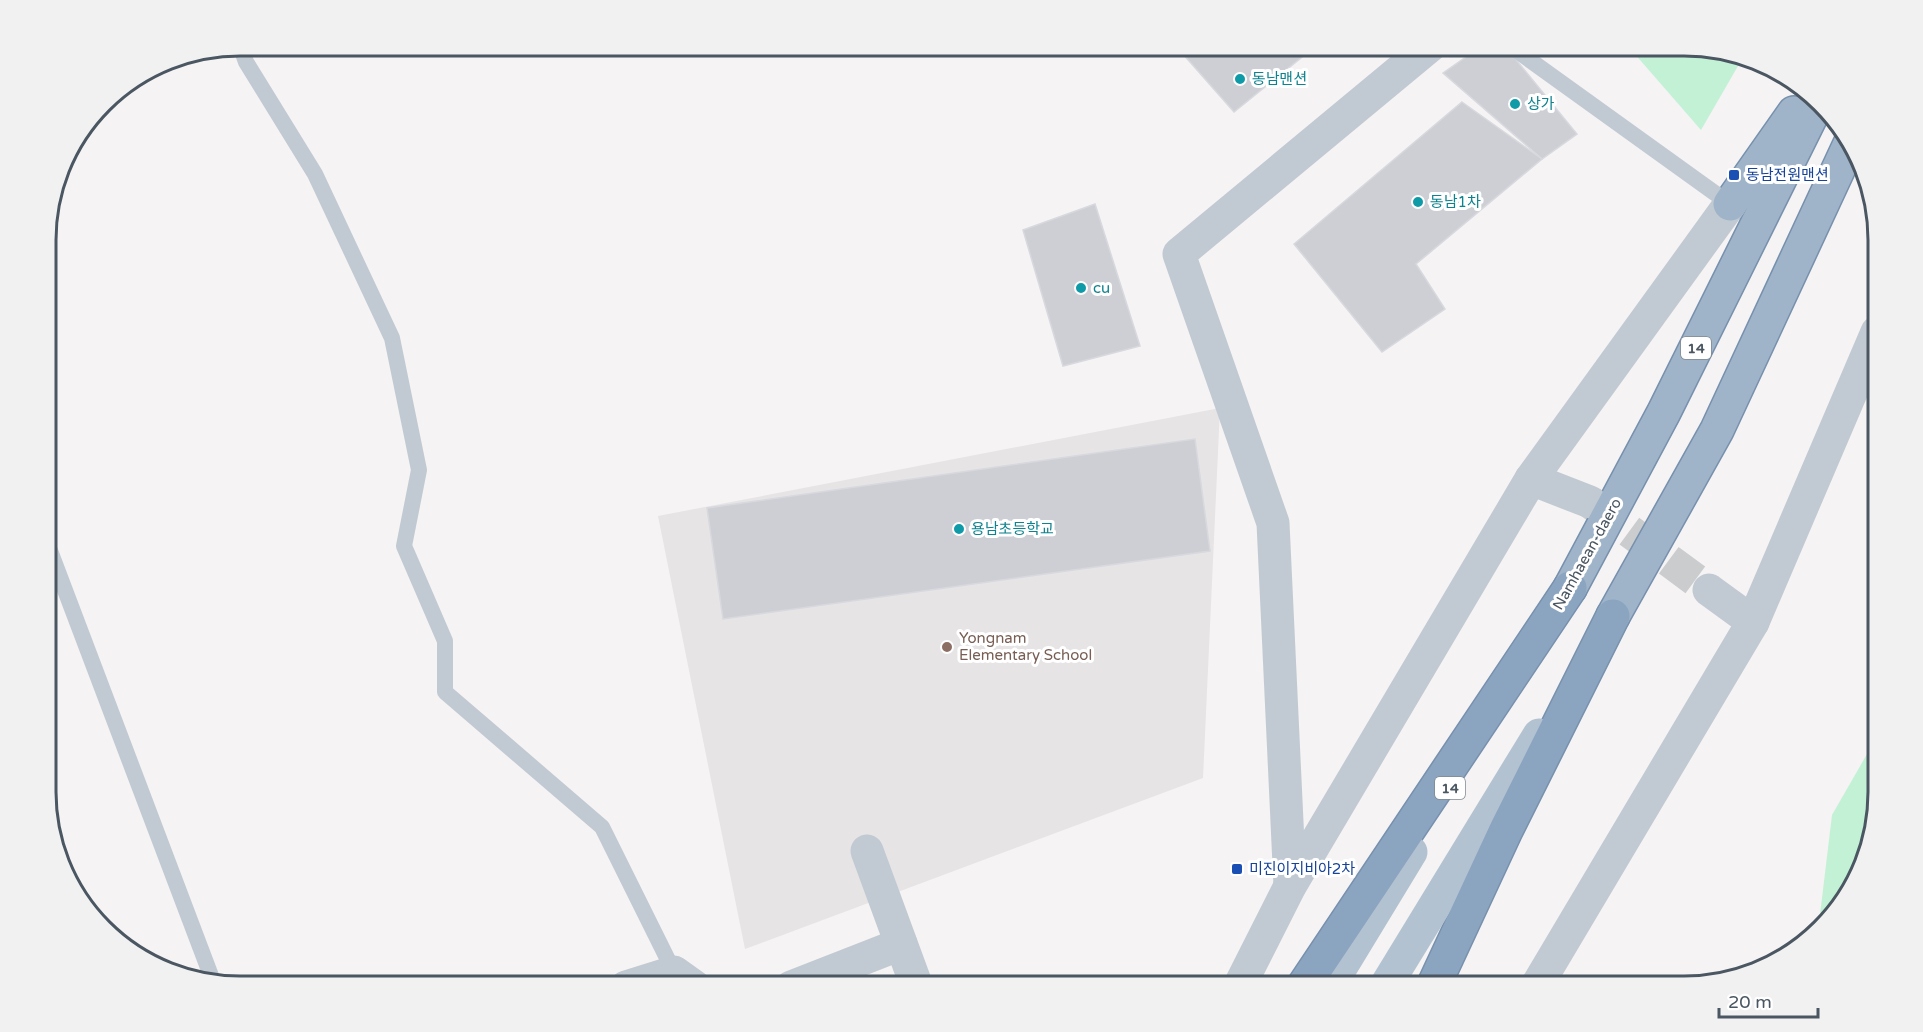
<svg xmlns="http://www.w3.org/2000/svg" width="1923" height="1032" font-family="'Varela Round','Noto Sans KR',sans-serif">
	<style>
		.education { fill: #e6e4e5 }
		.green { fill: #c3f1d5 }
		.building { fill: #cdcfd5; stroke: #d7d9de; stroke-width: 1.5 }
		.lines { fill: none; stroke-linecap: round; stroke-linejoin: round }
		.minor-tunnel { stroke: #caccce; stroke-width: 33; stroke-dasharray: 33 16; stroke-linecap: butt }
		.trunk-casing { stroke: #7690ad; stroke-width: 36 }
		.motorway-casing { stroke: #7690ad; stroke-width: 36 }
		.service { stroke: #c1cad2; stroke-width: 16 }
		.minor { stroke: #c1cad2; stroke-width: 33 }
		.tertiary { stroke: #c1cad2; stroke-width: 33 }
		.primary { stroke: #b3c2d1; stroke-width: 33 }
		.trunk { stroke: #9fb4c9; stroke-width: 33 }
		.motorway { stroke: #8ba5c1; stroke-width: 33 }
		.culture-dot { fill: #0f9aa8; stroke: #fff; stroke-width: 2 }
		.transit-dot { fill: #1a4fb4; stroke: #fff; stroke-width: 2 }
		.education-dot { fill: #8d6e63; stroke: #fff; stroke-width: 2 }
		.labels { text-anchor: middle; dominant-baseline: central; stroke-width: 6; stroke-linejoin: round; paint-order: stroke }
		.shield { fill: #fff; stroke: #808990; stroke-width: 1.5 }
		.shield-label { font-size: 14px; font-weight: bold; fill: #4a5661 }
		.culture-label { font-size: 15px; fill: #0d838f; stroke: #fff; text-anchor: start }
		.transit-label { font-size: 15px; fill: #164399; stroke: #fff; text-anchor: start }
		.street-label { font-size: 15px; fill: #4a5661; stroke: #fff }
		.education-label { font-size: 15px; fill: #785e54; stroke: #fff; text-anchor: start }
		.rim { fill: none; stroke: #4a5661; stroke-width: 3 }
	</style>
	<rect width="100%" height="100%" fill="#f5f3f3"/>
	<path class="education" d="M1220,408L1203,778L745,949L658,516Z"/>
	<g class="green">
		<path d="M1627,45H1683L1742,59L1701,130Z"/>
		<path d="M1878,735V793L1858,879L1819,923L1832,815Z"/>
	</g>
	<g class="building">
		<path d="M1175,45H1317L1234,112Z"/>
		<path d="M1483,45H1504L1577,134L1542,159L1443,73Z"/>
		<path d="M1462,102L1542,159L1416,264L1445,309L1382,352L1294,244Z"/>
		<path d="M1095,204L1140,346L1063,366L1023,230Z"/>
		<path d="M1195,439L1210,551L723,619L707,508Z"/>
	</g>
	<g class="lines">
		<path class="minor-tunnel" d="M1590,502L1709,590"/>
		<defs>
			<g id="trunk">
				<path d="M1730,204L1794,113"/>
				<path d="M1570,588L1664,412L1816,106"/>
				<path d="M1613,616L1717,430L1850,144"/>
			</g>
			<g id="motorway">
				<path d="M1303,987L1570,588"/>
				<path d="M1433,987L1506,830L1613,616"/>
			</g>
		</defs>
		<use href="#trunk" class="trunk-casing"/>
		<use href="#motorway" class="motorway-casing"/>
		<g class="service">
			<path d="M240,45L246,62L315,174L392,338L419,470L404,546L445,641V692L602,827L674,972"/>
			<path d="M1509,45L1730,204"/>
			<path d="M46,540L213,981"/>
		</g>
		<g class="minor">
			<path d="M1531,479L1590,502"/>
			<path d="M1709,590L1753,622L1877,332"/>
			<path d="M867,851L917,987"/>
			<path d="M1290,886L1273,523L1179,254L1431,45"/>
			<path d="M626,987L674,972L695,987"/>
			<path d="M791,987L901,944"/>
			<path d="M1536,987L1753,622"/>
		</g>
		<path class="tertiary" d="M1239,987L1290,886L1531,479L1730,204"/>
		<g class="primary">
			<path d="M1329,987L1411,852"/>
			<path d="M1385,987L1539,735"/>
		</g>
		<use href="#trunk" class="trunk"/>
		<use href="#motorway" class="motorway"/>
	</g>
	<g class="culture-dot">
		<circle cx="1240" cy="79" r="6"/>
		<circle cx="1515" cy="104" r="6"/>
		<circle cx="1418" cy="202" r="6"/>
		<circle cx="1081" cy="288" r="6"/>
		<circle cx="959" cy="529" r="6"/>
	</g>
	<g class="transit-dot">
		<rect x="1728" y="169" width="12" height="12" rx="3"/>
		<rect x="1231" y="863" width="12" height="12" rx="3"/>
	</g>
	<circle class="education-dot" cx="947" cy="647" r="6"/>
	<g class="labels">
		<g class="shield">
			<rect x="1681" y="337" width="30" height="22" rx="4.5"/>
			<rect x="1435" y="777" width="30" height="22" rx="4.5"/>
		</g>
		<g class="shield-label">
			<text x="1696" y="348">14</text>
			<text x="1450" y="788">14</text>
		</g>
		<g class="culture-label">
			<text x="1252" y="79">동남맨션</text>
			<text x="1527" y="104">상가</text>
			<text x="1430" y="202">동남1차</text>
			<text x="1093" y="288">cu</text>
			<text x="971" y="529">용남초등학교</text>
		</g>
		<g class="transit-label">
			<text x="1746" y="175">동남전원맨션</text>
			<text x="1249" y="869">미진이지비아2차</text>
		</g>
		<g class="street-label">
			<text transform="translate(1587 554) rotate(-61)">Namhaean-daero</text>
		</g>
		<g class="education-label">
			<text x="959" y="638">Yongnam<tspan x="959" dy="17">Elementary School</tspan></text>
		</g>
	</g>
	<path d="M0 0H1923V1032H0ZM240 56H1684A184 184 0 0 1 1868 240V792A184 184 0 0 1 1684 976H240A184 184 0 0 1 56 792V240A184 184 0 0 1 240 56Z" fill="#f1f1f2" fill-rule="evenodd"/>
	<path class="rim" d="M240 56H1684A184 184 0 0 1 1868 240V792A184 184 0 0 1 1684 976H240A184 184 0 0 1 56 792V240A184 184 0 0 1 240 56Z"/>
	<path d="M1719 1008v9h99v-9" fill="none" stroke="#4a5661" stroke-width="3"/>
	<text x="1728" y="1008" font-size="18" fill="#4a5661" stroke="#ffffff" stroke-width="4.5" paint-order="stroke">20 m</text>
</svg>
